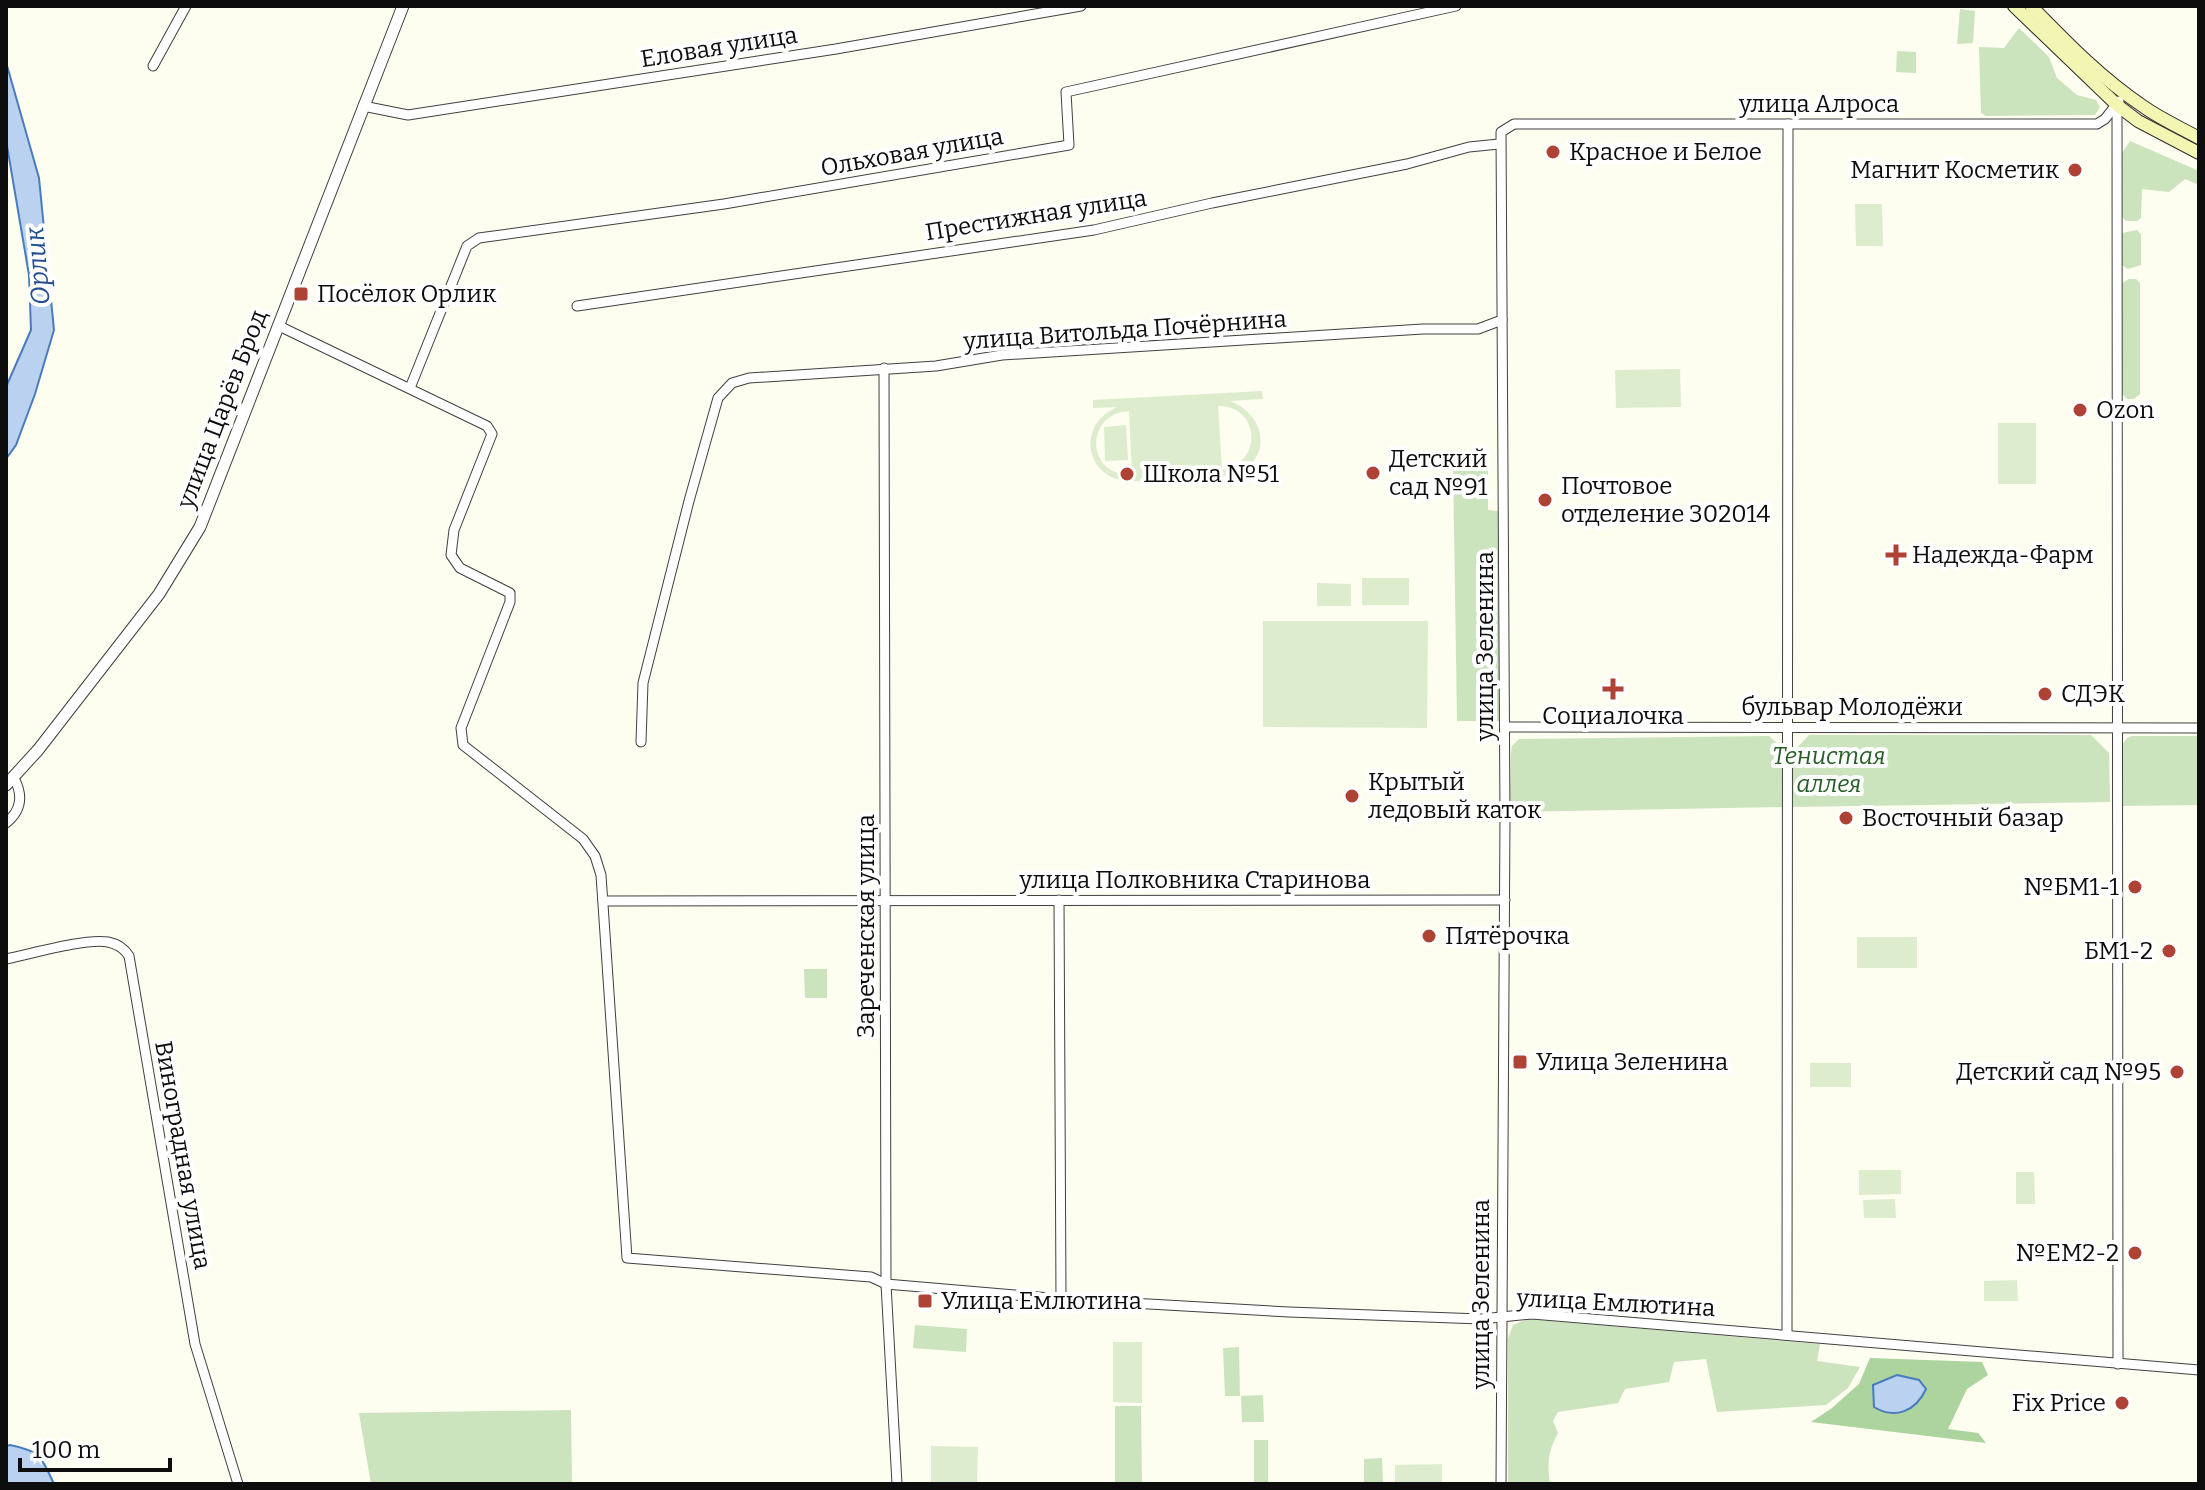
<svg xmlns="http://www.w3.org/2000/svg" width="2205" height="1490" font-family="Bitter,serif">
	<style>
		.green { fill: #cbe4bd }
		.forest { fill: #add39e }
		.pitch { fill: #ddeccd; fill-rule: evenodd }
		.water { fill: #bad2ef; stroke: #497cbe; stroke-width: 2 }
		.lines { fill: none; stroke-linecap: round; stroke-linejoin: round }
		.minor-casing { stroke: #404040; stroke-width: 11 }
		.tertiary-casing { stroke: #404040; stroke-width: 13 }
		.secondary-casing { stroke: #2f2f2f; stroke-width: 14 }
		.minor { stroke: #fff; stroke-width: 9 }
		.tertiary { stroke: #fff; stroke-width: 11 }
		.secondary { stroke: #f2f6b2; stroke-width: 12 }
		.poi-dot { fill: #ae4335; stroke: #fff; stroke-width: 3 }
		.labels { text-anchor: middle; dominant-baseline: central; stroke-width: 8; stroke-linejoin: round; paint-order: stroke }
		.street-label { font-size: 24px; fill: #0d0d0d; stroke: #fff }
		.poi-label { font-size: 24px; fill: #0d0d0d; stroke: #fff; text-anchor: start }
		.park-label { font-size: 24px; font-style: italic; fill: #275e25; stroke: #fff }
		.water-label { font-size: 26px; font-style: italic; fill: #245091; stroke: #fff }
	</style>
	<rect width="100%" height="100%" fill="#fdfdf0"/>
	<g class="green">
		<path d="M1960,9L1975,11L1973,43L1957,44Z"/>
		<path d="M2019,28L2049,57L2057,78L2077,95L2096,100L2100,107L2095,115L1986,116L1981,113L1979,47L2004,48Z"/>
		<path d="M1897,51L1916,52V73L1896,72Z"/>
		<path d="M2130,141L2199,171V185L2185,179L2169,192L2142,189L2141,218L2137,221H2126L2122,217V153Z"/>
		<path d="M2137,230L2141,234V265L2128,269L2122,265V233Z"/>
		<path d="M2129,279H2136L2140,283V394L2134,399H2127L2122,394V283Z"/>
		<path d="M1488,461V510L1498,511L1499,721H1457L1453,462Z"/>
		<path d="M1809,735H2091L2109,753L2110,802L1793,807V752Z"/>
		<path d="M1769,736L1783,749V807L1510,812L1511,754L1512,746L1519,739Z"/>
		<path d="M2132,736H2199V805L2122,806V745L2127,738Z"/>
		<path d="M804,969H827V998H805Z"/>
		<path d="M1527,1319L1820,1344L1817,1361L1860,1367L1848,1388L1826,1405L1717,1412L1706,1359L1674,1362L1669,1382L1625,1389L1618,1403L1558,1412L1553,1421L1558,1433C1548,1451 1547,1464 1550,1484H1508V1338L1513,1325Z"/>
		<path d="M915,1325L967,1329L966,1352L913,1348Z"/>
		<path d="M1239,1347L1240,1396H1225L1223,1348Z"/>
		<path d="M1263,1395L1264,1422H1242L1241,1396Z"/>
		<path d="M1115,1406H1141L1142,1484H1115Z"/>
		<path d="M571,1410L572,1484H371L359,1413Z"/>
		<rect x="1254" y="1440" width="14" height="44"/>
		<path d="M1382,1458L1383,1484H1364V1459Z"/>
	</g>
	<path class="forest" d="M1870,1358L1982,1362L1988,1375L1967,1389L1948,1429L1978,1433L1986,1443L1811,1422L1832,1408L1859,1384Z"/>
	<g class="pitch">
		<path d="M1855,204H1882L1883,246H1856Z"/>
		<path d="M1680,369L1681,407L1616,408L1615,370Z"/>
		<path d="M1262,391L1263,399L1230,401C1271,417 1272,468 1226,476C1200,477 1136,486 1114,478C1098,472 1088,455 1091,438C1093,423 1104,413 1117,407L1093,408V400ZM1218,406C1260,405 1264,464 1222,469ZM1129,411L1132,474C1087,478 1083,414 1129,411Z"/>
		<rect x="1998" y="423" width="38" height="61"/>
		<path d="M1126,425L1128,460L1105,461L1104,427Z"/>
		<rect x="1362" y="578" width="47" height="27"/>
		<path d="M1317,583L1351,584V606H1317Z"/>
		<path d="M1263,621H1428L1427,728L1263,727Z"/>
		<rect x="1857" y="937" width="60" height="31"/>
		<rect x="1810" y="1063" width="41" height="24"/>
		<path d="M1859,1170H1901V1194L1859,1195Z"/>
		<path d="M2016,1172H2034L2035,1204H2016Z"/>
		<path d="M1895,1199L1896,1218H1864L1863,1200Z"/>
		<path d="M2017,1280L2018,1301H1984V1281Z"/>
		<path d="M1113,1342H1142V1403L1113,1402Z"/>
		<path d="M931,1446L978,1447L977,1483L931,1482Z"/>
		<path d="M1442,1464V1484H1395V1465Z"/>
	</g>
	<g class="water">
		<path d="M6,62L39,178L54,330L35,394L16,445L6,459V387L31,330L29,275L6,140Z"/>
		<path d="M1897,1375L1919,1380L1926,1389C1916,1411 1895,1420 1874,1407L1873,1385Z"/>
		<path d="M10,1445C40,1451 41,1456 54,1484H6V1446Z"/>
	</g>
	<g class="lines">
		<defs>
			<g id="minor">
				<path d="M153,66L186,6"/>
				<path d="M2117,105L2118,1364"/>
				<path d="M363,106L408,115L836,49L1081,6"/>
				<path d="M577,306L1094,230L1212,203L1407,164L1469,147L1499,144"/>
				<path d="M279,326L487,426L492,434L454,530L451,555L460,568L510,593V602L461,728L463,745L583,839L595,856L601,875L627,1258L871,1277L886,1284L1061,1299L1289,1312L1481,1319L1532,1314L2199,1370"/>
				<path d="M884,368L886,1284L897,1484"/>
				<path d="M410,388L467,246L479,238L724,204L1069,145L1066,92L1456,6"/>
				<path d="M1505,727L2199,728"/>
				<path d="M641,742L643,683L689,501L718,398L732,383L749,378L936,366L1002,355L1423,329H1478L1502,320"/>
				<path d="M6,823C22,810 23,795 14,778"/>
				<path d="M1059,900L1061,1299"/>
				<path d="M603,901L1505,900"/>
				<path d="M6,959C31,954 85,938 108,942C118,944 124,948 129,956L195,1344L238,1484"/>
				<path d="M1787,1334L1788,124"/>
				<path d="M1501,1484L1505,817L1501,132L1514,124H2097L2105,119L2119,101"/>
			</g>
			<path id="tertiary" d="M6,785L38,750L159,594L200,527L403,6"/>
			<g id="secondary">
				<path d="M2014,6L2117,105L2138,121L2199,153"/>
				<path d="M2031,6C2066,42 2102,79 2144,107C2161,119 2181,128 2199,138"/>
			</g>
		</defs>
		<use href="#minor" class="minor-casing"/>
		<use href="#tertiary" class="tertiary-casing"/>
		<use href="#secondary" class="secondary-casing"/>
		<use href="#minor" class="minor"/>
		<use href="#tertiary" class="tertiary"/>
		<use href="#secondary" class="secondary"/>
	</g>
	<g class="poi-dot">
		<circle cx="1553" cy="152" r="8"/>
		<circle cx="2075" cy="170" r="8"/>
		<rect x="293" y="286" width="16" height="16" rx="4"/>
		<circle cx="2080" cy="410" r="8"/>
		<circle cx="1373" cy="473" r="8"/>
		<circle cx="1127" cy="474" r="8"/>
		<circle cx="1545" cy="500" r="8"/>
		<path d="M1892 543h8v8h8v8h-8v8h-8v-8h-8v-8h8z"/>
		<path d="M1609 677h8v8h8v8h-8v8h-8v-8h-8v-8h8z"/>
		<circle cx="2045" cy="694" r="8"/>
		<circle cx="1352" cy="796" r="8"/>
		<circle cx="1846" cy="818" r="8"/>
		<circle cx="2135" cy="887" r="8"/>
		<circle cx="1429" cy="936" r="8"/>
		<circle cx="2169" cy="951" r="8"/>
		<rect x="1512" y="1054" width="16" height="16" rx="4"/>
		<circle cx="2177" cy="1072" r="8"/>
		<circle cx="2135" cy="1253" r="8"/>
		<rect x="917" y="1293" width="16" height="16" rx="4"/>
		<circle cx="2122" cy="1403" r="8"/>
	</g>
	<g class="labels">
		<g class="street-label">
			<text transform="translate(719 47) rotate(-9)">Еловая улица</text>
			<text x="1819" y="104">улица Алроса</text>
			<text transform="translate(912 152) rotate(-10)">Ольховая улица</text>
			<text transform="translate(1036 215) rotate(-9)">Престижная улица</text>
			<text transform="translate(1125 330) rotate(-4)">улица Витольда Почёрнина</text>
			<text transform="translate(222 409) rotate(-69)">улица Царёв Брод</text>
			<text transform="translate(1485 646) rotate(-90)">улица Зеленина</text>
			<text x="1852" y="707">бульвар Молодёжи</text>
			<text x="1195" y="880">улица Полковника Старинова</text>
			<text transform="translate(866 926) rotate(-90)">Зареченская улица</text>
			<text transform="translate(183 1155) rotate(80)">Виноградная улица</text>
			<text transform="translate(1481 1294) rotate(-90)">улица Зеленина</text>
			<text transform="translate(1616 1303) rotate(3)">улица Емлютина</text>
		</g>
		<g class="poi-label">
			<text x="1569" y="152">Красное и Белое</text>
			<text x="2059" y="170" text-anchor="end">Магнит Косметик</text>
			<text x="317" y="294">Посёлок Орлик</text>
			<text x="2096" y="410">Ozon</text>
			<text x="1389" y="459">Детский<tspan x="1389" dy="28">сад №91</tspan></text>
			<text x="1143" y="474">Школа №51</text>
			<text x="1561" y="486">Почтовое<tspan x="1561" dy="28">отделение 302014</tspan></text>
			<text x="1912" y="555">Надежда-Фарм</text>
			<text x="2061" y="694">СДЭК</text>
			<text x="1613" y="716" text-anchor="middle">Социалочка</text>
			<text x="1368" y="782">Крытый<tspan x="1368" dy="28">ледовый каток</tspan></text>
			<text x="1862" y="818">Восточный базар</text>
			<text x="2119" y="887" text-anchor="end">№БМ1-1</text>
			<text x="1445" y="936">Пятёрочка</text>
			<text x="2153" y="951" text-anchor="end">БМ1-2</text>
			<text x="1536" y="1062">Улица Зеленина</text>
			<text x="2161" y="1072" text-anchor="end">Детский сад №95</text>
			<text x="2119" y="1253" text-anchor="end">№ЕМ2-2</text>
			<text x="941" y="1301">Улица Емлютина</text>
			<text x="2106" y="1403" text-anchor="end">Fix Price</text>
		</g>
		<g class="park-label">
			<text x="1829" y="756">Тенистая<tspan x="1829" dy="28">аллея</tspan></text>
		</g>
		<g class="water-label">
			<text transform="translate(38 266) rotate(-95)">Орлик</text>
		</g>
	</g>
	<rect width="2205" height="1490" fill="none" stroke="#0d0d0d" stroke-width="16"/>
	<path d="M20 1458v12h150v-12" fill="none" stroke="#0d0d0d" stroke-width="4"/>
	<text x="32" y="1458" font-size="24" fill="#0d0d0d" stroke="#ffffff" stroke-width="6" paint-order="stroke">100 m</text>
</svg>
